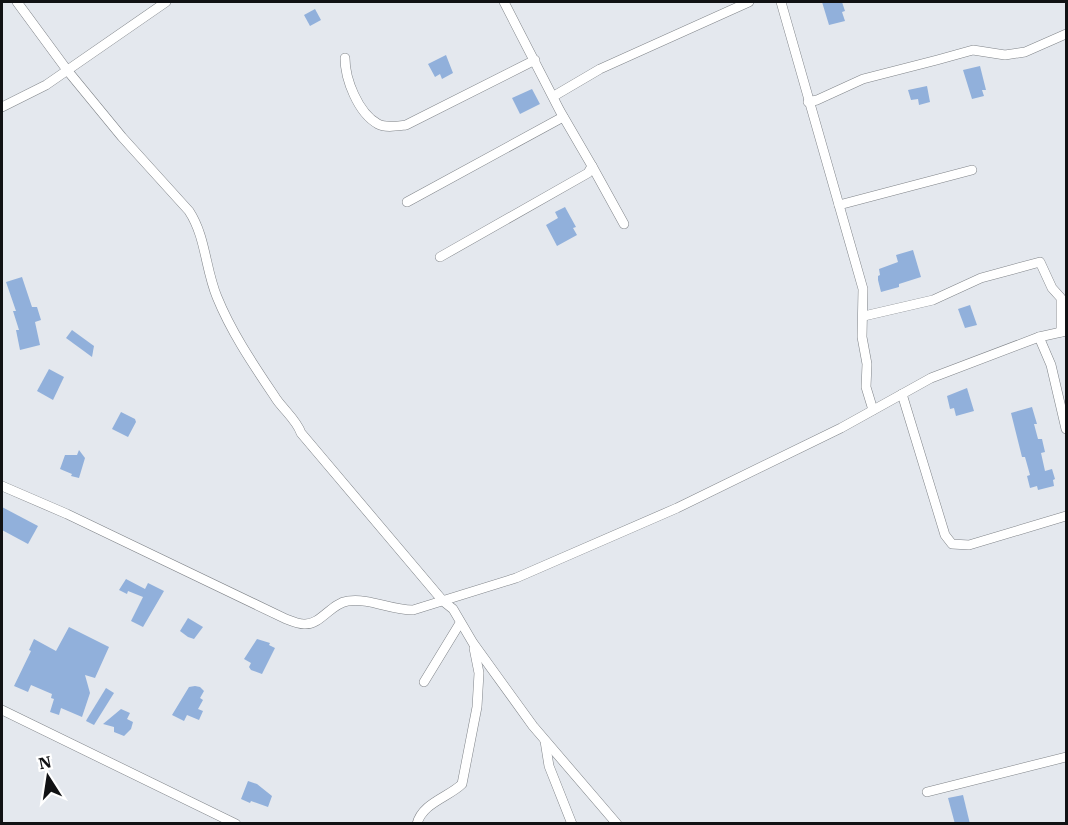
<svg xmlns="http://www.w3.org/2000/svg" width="1068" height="825" font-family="'IBM Plex Serif',serif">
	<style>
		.building { fill: #91b0db }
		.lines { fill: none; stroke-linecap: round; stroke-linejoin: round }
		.minor-casing { stroke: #7f8388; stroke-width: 10 }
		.minor { stroke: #fff; stroke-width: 9 }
	</style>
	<rect width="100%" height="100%" fill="#e4e8ee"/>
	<g class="building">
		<path d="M822,2H842L845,11L842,12L845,21L829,25Z"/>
		<path d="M315,9L321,20L310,26L304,15Z"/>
		<path d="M446,55L453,73L442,79L440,74L435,77L428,64Z"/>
		<path d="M980,66L986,90H982L984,96L972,99L963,70Z"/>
		<path d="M927,86L930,102L919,105L918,99L911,100L908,90Z"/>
		<path d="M532,89L540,104L520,114L512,98Z"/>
		<path d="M565,207L576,227L573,228L577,235L557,246L546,225L558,218L555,212Z"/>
		<path d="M913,250L921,277L899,284V287L881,292L878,280V276L880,275L879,269L898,262L896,255Z"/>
		<path d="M22,277L32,307H37L41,320L35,322L40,345L20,350L16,330H19L13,311H16L6,282Z"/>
		<path d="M970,305L977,325L965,328L958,309Z"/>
		<path d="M72,330L94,346L92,357L66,338Z"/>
		<path d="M49,369L64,377L53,400L37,391Z"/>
		<path d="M967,388L974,411L956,416L954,408L950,409L947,396Z"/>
		<path d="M1032,407L1037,424H1034L1038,439H1042L1045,452L1041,453L1045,471L1052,469L1055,479L1053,480L1054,486L1038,490L1037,486L1030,488L1027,476L1030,475L1025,457H1022L1011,413Z"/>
		<path d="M121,412L135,419L136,422L128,437L112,429Z"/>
		<path d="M79,450L85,458L79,478L71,476L72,474L60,469L65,455H77Z"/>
		<path d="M2,507L38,526L28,544L2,530Z"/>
		<path d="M126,579L145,589L148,583L164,591L143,627L131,621L143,597L128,591L127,594L119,590Z"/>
		<path d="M188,618L203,627L194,639L188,637L180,631Z"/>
		<path d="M69,627L109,647L95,678L85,675L90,693L82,717L61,708L59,715L50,712L54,699L51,698L52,694L31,685L28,692L14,686L31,651L29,650L34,639L56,651Z"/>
		<path d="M257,639L270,643L269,645L275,648L262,674L251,670L249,667L251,663L244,659Z"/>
		<path d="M195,686L200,687L204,691L200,698L203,700L198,709L203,711L199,720L187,715L184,721L172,715L189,687Z"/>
		<path d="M106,688L114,693L94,725L86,721L87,719Z"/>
		<path d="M121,709L130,713L127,719L133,722L131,729L124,736L114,732V727L103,724Z"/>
		<path d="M248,781L257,784L272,796L268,807L251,801L250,803L241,799Z"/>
		<path d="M963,795L970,824H955L948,798Z"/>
	</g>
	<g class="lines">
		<defs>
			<g id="minor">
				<path d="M17,2L67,70L122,137L189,211C206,237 205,268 217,297C232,334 255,367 277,400C285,411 297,421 301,433L443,601L453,609L473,643L533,726L617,824"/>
				<path d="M781,2L863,289L862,337L867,364L866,387L873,410"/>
				<path d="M345,58C345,79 358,113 378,124C385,128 397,126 406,125L535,60"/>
				<path d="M554,96L600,69L749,2"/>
				<path d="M808,102L817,100L863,79L937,60L973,50L1005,55L1025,52L1066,34"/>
				<path d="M2,107L46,85L166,2"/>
				<path d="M592,166L624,224"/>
				<path d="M407,202L563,117"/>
				<path d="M839,205L972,170"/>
				<path d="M440,257L588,173L592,166L560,111L504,2"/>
				<path d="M864,316L933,300L981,278L1040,262L1052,288L1061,298V332"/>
				<path d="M1039,337L1051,365L1066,429"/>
				<path d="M902,394L945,535L952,544L969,545L1066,516"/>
				<path d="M2,486L67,514L286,619C291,621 298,624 304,624C321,625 331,603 348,601C370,598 390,610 413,610L516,578L677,508L841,428L931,378L1039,337L1066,331"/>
				<path d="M424,682L460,623"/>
				<path d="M2,710L236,824"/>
				<path d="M545,741L549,766L572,824"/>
				<path d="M927,792L1066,757"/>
				<path d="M417,824C422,803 449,797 462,784L477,707L479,673L474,648"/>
			</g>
		</defs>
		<use href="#minor" class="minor-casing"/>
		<use href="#minor" class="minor"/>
	</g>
	<rect width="1068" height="825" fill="none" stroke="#111214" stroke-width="6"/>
	<g transform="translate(48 777) rotate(348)" stroke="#ffffff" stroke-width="4.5" paint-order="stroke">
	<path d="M0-4.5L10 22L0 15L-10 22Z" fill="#111214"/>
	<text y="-9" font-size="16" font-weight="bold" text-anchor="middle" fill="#111214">N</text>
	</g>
</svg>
